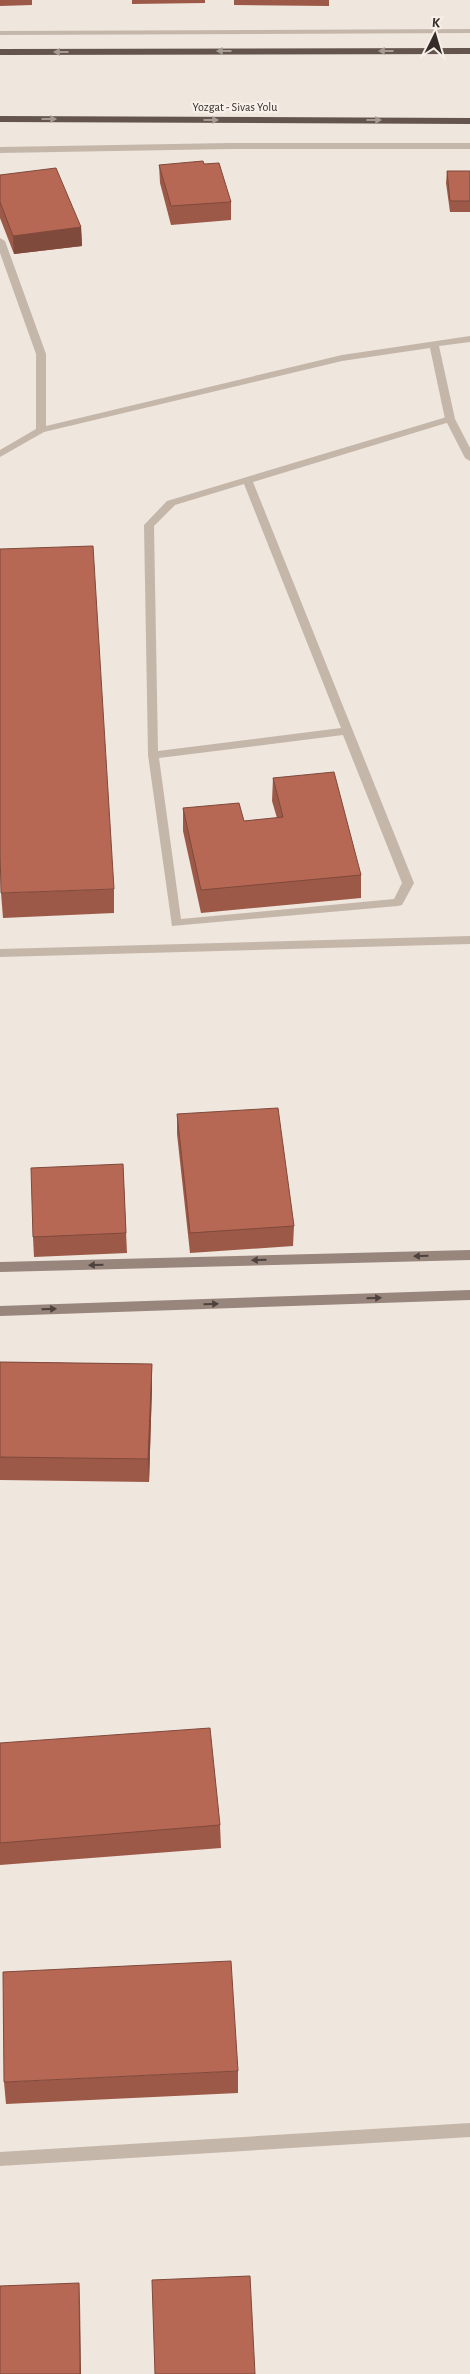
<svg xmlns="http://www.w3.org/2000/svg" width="470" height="2374" font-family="'Alegreya Sans',sans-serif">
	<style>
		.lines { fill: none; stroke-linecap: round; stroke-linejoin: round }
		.service { fill: #c5b6aa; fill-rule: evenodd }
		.minor { fill: #c5b6aa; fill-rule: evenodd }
		.tertiary { fill: #c5b6aa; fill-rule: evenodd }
		.secondary { fill: #98857c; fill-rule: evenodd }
		.trunk { fill: #64544e; fill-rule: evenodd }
		.wall { fill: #9d5948 }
		.shaded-wall { fill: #7f493b }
		.building { fill: #b66854; stroke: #7f493b }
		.oneway { fill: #a69a94 }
		.oneway2 { fill: #4d423e }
		.labels { text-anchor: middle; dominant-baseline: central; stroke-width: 4.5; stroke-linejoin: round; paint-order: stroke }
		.far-street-label { font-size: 12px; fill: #342c29; stroke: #f7f0e9 }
	</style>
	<rect width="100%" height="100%" fill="#efe6dd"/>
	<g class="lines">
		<path class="service" d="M450,416L453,417V421L253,482L414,883L402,905L398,906L172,926L148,755L144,525L167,501ZM244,484L341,728L158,751L154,526L175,505ZM343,735L402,883L394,899L181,919L159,758Z"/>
		<g class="minor">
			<path d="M470,29V33L0,35V31Z"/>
			<path d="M0,238L5,241L46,354V426L342,355L470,336V342L439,346L455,419L470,448V461L465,458L445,419L430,348L342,361L44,432L0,457V450L36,429V354L0,253Z"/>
			<path d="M470,936V944L0,957V949Z"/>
			<path d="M470,2123V2137L0,2166V2152Z"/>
		</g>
		<path class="tertiary" d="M230,143H470V149H230L0,153V147Z"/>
		<g class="secondary">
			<path d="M470,1250V1260L0,1272V1262Z"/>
			<path d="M470,1290V1300L0,1316V1306Z"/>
		</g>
		<g class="trunk">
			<path d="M470,48V54L0,55V49Z"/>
			<path d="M0,116L470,118V124L0,122Z"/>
		</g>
	</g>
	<g class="wall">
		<path d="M0,0H32V5L0,6Z"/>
		<path d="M132,0H205V3L132,4Z"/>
		<path d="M234,0H329V6L234,5Z"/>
		<path d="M204,164L231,202V220L171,225L160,183L159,165Z"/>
		<path d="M447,171H470V212H450L446,183Z"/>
		<path d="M0,175L81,227L82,246L14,254L0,218Z"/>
		<path d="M273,778L361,875V898L201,913L183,831V808L244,821L277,818L272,801Z"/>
		<path d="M114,889V913L3,918L1,893Z"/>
		<path d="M177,1114L294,1226L293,1246L190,1253L177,1134Z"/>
		<path d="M123,1164L127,1253L34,1257L33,1237Z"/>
		<path d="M0,1362L152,1364V1387L149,1482L0,1480Z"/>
		<path d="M0,1743L220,1825L221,1848L0,1865Z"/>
		<path d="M238,2071V2093L6,2104L4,2082Z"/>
	</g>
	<g class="shaded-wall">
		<path d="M81,227L82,246L14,254L13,236Z"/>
		<path d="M152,1364V1387L149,1482L148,1459Z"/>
		<path d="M79,2283L80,2301L81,2374H80Z"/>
	</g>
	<g class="building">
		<path d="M203,161L204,164L219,163L231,202L171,206L159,165Z"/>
		<path d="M56,168L81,227L13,236L0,202V175Z"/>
		<path d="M447,171H470V201H450Z"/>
		<path d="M93,546L114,889L1,893L0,848V549Z"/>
		<path d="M334,772L361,875L201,890L183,808L239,803L244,821L283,817L273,778Z"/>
		<path d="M278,1108L294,1226L190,1233L177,1114Z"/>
		<path d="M123,1164L126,1233L33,1237L31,1168Z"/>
		<path d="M0,1362L152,1364L148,1459L0,1457Z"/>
		<path d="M210,1728L220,1825L0,1843V1743Z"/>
		<path d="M231,1961L238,2071L4,2082L3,1972Z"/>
		<path d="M250,2276L255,2374H155L152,2280Z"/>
		<path d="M79,2283L80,2374H0V2286Z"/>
	</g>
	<defs><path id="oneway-solid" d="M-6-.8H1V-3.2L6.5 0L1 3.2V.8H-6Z" transform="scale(1.25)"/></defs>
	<g class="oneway">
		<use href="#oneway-solid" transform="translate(224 51) rotate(180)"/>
		<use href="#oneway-solid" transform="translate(386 51) rotate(180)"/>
		<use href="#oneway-solid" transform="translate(61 52) rotate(180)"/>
		<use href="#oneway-solid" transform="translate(49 119)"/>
		<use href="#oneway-solid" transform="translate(211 120)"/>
		<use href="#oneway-solid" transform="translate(374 120)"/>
	</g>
	<g class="oneway2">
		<use href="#oneway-solid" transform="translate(421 1256) rotate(178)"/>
		<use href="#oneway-solid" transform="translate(259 1260) rotate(178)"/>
		<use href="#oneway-solid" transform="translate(96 1265) rotate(178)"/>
		<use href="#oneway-solid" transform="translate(374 1298) rotate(-2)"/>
		<use href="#oneway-solid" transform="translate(211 1304) rotate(-2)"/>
		<use href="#oneway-solid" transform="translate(49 1309) rotate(-2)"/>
	</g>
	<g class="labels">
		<g class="far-street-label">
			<text x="235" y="107">Yozgat - Sivas Yolu</text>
		</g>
	</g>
	<g transform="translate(435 35) rotate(5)" stroke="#f7f0e9" stroke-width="4" paint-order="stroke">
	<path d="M0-4L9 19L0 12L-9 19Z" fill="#342c29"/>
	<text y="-8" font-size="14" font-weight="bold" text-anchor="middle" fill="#342c29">K</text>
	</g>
</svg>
